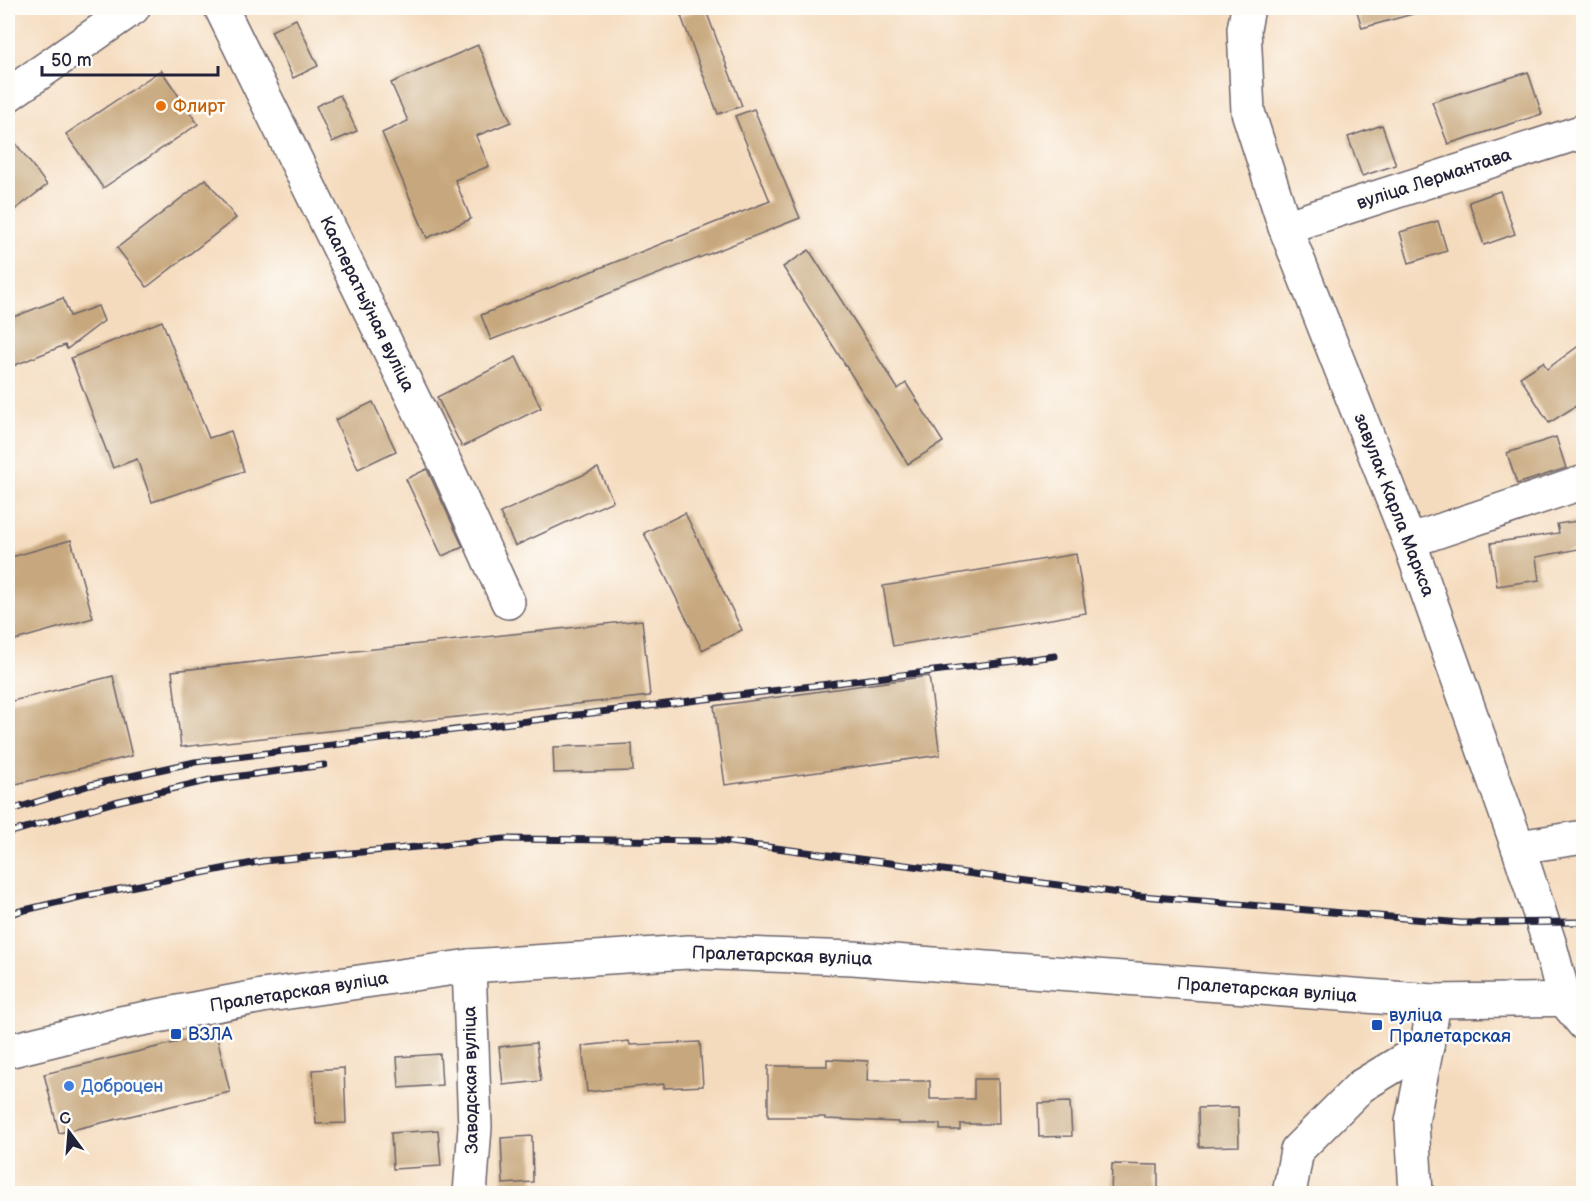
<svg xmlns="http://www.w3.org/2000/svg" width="1591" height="1201" font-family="'Balsamiq Sans',sans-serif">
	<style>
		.building { fill: #c7a77d }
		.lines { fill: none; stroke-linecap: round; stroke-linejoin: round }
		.minor-casing { stroke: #6c6369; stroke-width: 36 }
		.minor { stroke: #fff; stroke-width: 33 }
		.rail-casing { stroke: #22223b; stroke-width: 7 }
		.rail { stroke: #fdfcf7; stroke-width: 4.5; stroke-dasharray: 14; stroke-linecap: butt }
		.food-dot { fill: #e8710a; stroke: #fdfcf7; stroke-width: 2 }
		.transit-dot { fill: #1a4fb4; stroke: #fdfcf7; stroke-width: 2 }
		.shop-dot { fill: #3f7fe0; stroke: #fdfcf7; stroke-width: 2 }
		.labels { text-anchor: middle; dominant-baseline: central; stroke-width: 5; stroke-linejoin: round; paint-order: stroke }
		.food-label { font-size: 18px; fill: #c56008; stroke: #fdfcf7; text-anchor: start }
		.street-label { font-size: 18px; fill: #22223b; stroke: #fdfcf7 }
		.transit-label { font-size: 18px; fill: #164399; stroke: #fdfcf7; text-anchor: start }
		.shop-label { font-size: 18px; fill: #366cbe; stroke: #fdfcf7; text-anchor: start }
	</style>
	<rect width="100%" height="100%" fill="#fdfcf7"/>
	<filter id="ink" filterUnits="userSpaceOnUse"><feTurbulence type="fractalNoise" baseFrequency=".0167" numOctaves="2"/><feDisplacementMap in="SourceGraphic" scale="12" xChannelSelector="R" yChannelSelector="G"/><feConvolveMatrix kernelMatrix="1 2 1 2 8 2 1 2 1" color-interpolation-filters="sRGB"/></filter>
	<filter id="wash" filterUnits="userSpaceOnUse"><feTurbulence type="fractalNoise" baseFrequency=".008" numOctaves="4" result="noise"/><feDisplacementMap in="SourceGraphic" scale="24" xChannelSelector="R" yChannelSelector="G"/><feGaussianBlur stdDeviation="1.35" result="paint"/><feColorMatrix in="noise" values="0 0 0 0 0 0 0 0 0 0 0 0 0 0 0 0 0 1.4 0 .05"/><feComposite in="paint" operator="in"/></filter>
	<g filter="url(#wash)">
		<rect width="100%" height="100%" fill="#f5dbbe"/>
		<g id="blocks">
			<g class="building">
				<path d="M703,8H705L742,106L718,114L681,16Z"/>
				<path d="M1356,8H1413V14L1362,28Z"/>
				<path d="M296,19L318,66L293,78L271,31Z"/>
				<path d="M478,45L511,122L476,136L489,166L455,180L471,219L427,238L382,133L408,121L391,83Z"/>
				<path d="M161,70L198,124L103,188L66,134Z"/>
				<path d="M1528,72L1542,114L1448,144L1432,102Z"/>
				<path d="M340,95L357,131L332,142L316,106Z"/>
				<path d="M754,109L800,218L491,340L481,315L770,201L735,116Z"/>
				<path d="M1382,125L1396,165L1362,176L1348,137Z"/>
				<path d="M8,133L47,185L8,215Z"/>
				<path d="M206,179L236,218L147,287L117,248Z"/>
				<path d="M1500,191L1515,234L1484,245L1469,202Z"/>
				<path d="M1438,221L1447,251L1409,263L1400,232Z"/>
				<path d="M809,250L898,389L906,383L943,442L908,464L783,267Z"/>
				<path d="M63,298L70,316L98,306L104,321L67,349L65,345L8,368V319Z"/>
				<path d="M162,321L209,438L231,431L244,471L152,502L137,459L113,468L71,358Z"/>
				<path d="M1584,342V401L1549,423L1520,377L1543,362L1547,369Z"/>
				<path d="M516,357L541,408L462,447L437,397Z"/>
				<path d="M373,402L396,451L358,469L335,420Z"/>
				<path d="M1556,437L1566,468L1517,484L1507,453Z"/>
				<path d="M598,468L613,501L515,546L500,513Z"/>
				<path d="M427,469L463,547L442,556L406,479Z"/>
				<path d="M685,513L742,630L702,650L644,533Z"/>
				<path d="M1584,520V548L1536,557L1539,580L1497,586L1491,543L1559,533L1557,524Z"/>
				<path d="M71,540L93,618L8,642V558Z"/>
				<path d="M1076,554L1086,613L893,646L883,586Z"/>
				<path d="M642,620L650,696L181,747L172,671Z"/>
				<path d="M113,676L132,756L8,786V702Z"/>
				<path d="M929,676L940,755L725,785L714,706Z"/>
				<path d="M632,744L633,771L554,773L553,747Z"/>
				<path d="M216,1033L230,1092L59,1133L44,1074Z"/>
				<path d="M629,1041L630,1045L700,1042L703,1086L664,1088V1084L587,1092L582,1046Z"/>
				<path d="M536,1043L541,1081L503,1085L499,1047Z"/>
				<path d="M440,1054L442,1085L399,1088L397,1057Z"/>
				<path d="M827,1059L868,1061L867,1081H930V1099H974V1079H998L999,1124H960V1130H940V1124H898V1122L825,1119V1117H768V1066H827Z"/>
				<path d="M344,1068L346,1123L316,1124L313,1070Z"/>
				<path d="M1070,1102L1072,1136L1039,1137L1038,1103Z"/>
				<path d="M1238,1107L1239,1146L1199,1147L1198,1108Z"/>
				<path d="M438,1130L441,1166L393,1169L391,1133Z"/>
				<path d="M532,1136L533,1182L503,1184L501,1138Z"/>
				<path d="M1112,1164L1158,1165V1194H1111Z"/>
			</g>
		</g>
	</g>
	<g filter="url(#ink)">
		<use href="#blocks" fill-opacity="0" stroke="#6c6369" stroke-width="1.5"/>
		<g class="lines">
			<defs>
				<g id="minor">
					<path d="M221,8L447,467L508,602"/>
					<path d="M1248,8L1244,29L1248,112L1285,227L1409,541L1518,847L1549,942L1565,1001L1584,1024"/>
					<path d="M8,95L133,8"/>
					<path d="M1285,227L1584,131"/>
					<path d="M1409,541L1584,482"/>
					<path d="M1518,847L1584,837"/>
					<path d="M469,966L475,1127L470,1194"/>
					<path d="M8,1051L121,1023L262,996L469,966L688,952L853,958L1434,1001L1584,999"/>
					<path d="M1289,1194L1297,1150L1361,1086L1427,1046L1434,1001"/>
					<path d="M1416,1194L1412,1122L1427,1046"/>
				</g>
			</defs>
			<use href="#minor" class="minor-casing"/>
			<use href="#minor" class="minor"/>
			<defs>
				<g id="rail">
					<path d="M8,811L90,785L195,762L1055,656"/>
					<path d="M8,833L115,802L210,780L324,765"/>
					<path d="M8,914L84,896L263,861L505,839L722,841L1142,896L1461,923L1584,922"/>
				</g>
			</defs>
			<use href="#rail" class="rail-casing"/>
			<use href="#rail" class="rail"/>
		</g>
	</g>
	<circle class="food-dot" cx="161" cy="106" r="6"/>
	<g class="transit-dot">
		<rect x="1371" y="1019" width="12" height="12" rx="3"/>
		<rect x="170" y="1028" width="12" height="12" rx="3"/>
	</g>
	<circle class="shop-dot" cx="69" cy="1086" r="6"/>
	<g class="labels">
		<g class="food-label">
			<text x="173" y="106">Флирт</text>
		</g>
		<g class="street-label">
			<text transform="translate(1434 179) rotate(-18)">вуліца Лермантава</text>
			<text transform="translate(367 304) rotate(64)">Кааператыўная вуліца</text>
			<text transform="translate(1394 505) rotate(69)">завулак Карла Маркса</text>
			<text transform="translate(782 956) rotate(2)">Пралетарская вуліца</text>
			<text transform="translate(1267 990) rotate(4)">Пралетарская вуліца</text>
			<text transform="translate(299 992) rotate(-9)">Пралетарская вуліца</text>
			<text transform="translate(471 1080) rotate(-91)">Заводская вуліца</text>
		</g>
		<g class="transit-label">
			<text x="1389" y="1015">вуліца<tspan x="1389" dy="21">Пралетарская</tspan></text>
			<text x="188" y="1034">ВЗЛА</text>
		</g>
		<g class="shop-label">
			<text x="81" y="1086">Доброцен</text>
		</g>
	</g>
	<rect width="1591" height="1201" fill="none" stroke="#fdfcf7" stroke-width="30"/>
	<g transform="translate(69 1132) rotate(344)" stroke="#fdfcf7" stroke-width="4.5" paint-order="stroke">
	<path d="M0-4.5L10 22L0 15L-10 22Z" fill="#22223b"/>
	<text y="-9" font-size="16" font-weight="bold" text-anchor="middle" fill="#22223b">С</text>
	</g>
	<path d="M42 66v9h176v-9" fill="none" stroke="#22223b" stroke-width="3"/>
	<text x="51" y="66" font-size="18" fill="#22223b" stroke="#fdfcf7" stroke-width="4.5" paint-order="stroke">50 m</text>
</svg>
